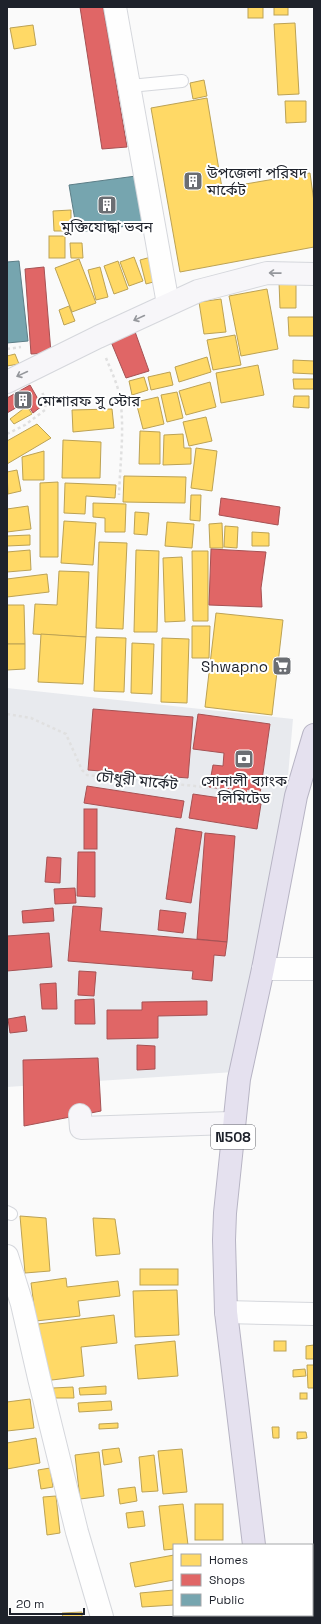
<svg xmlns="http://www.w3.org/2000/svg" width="321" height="1624" font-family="'Space Grotesk','Noto Sans Bengali',sans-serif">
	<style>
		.built { fill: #e8eaee }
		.homes { fill: #ffd966; stroke: #bca254 }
		.shops { fill: #e06666; stroke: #a65254 }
		.public { fill: #76a5af; stroke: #5c7e87 }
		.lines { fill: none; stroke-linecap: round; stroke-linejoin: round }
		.lane-casing { stroke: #d5d7dc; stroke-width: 14 }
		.street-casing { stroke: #d5d7dc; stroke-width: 24 }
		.secondary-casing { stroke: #d5d7dc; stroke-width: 24 }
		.highway-casing { stroke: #b7b4c4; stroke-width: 24 }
		.path { stroke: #e0e0e0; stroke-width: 2.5; stroke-dasharray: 3 3; stroke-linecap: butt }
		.lane { stroke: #fefefe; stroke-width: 12 }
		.street { stroke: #fefefe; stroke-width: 22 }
		.secondary { stroke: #f7f6f9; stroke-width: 22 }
		.highway { stroke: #e5e1ef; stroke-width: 22 }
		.oneway { stroke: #95979c }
		.labels { text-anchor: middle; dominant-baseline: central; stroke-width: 4; stroke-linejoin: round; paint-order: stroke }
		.shield { fill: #fff; stroke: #62646b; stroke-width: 1 }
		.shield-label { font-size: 14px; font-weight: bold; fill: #1e222b }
		.poi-label { font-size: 15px; fill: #1e222b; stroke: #fff; text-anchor: start }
		.street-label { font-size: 15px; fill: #1e222b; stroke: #fff }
	</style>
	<rect width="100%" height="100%" fill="#fafafa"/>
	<path class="built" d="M7,688L293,719L283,833L234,1072L7,1087Z"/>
	<g class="homes">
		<rect x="248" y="7" width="15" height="11"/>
		<rect x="274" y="7" width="14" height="8"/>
		<path d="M295,23L299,94L278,95L274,24Z"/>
		<path d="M33,25L36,45L14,49L10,28Z"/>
		<path d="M204,80L207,96L193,99L190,83Z"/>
		<path d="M207,98L222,188L310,173L314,202V247L180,272L151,108Z"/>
		<path d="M285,101H306V122L286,123Z"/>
		<path d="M71,210V231H54L53,211Z"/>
		<rect x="49" y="236" width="16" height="22"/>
		<path d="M70,243H82L83,258H71Z"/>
		<path d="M134,257L143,281L129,286L120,262Z"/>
		<path d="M151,257L157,281L146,284L140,260Z"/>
		<path d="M79,259L96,303L72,312L55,268Z"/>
		<path d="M118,261L128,289L114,294L104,266Z"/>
		<path d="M100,267L108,297L96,300L88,270Z"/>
		<path d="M296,281V308H280L279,282Z"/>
		<path d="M267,289L278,349L241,356L229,296Z"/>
		<path d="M221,299L226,332L204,334L199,302Z"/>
		<path d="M69,306L75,321L64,325L59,310Z"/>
		<path d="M288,317H314V336H289Z"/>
		<path d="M235,335L241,365L213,370L207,340Z"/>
		<path d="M15,354L19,364L7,366V356Z"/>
		<path d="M207,357L211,372L179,382L175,367Z"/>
		<path d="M293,360L314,361V374L293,373Z"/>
		<path d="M258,365L264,395L221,403L216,373Z"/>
		<path d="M170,372L173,385L151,390L148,377Z"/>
		<path d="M144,377L148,390L132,395L129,381Z"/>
		<path d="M293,379H314V389H294Z"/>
		<path d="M210,382L216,407L186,415L179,391Z"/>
		<path d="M177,392L183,418L167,422L161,395Z"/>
		<path d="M294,396H309V408L293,407Z"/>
		<path d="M158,397L164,424L143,429L136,402Z"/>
		<path d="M27,406L32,414L14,424L10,419Z"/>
		<path d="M112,409L114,428L73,432L72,410Z"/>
		<path d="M206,417L212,441L189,446L183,422Z"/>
		<path d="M37,424L51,438L7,464V441Z"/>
		<path d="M140,431L160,432V464H139Z"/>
		<path d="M183,434L184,448H191V464L163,465L164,435Z"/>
		<path d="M63,440L101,442L100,478H62Z"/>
		<path d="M196,448L217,451L212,491L191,488Z"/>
		<path d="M44,451V480H23L22,457Z"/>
		<path d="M17,470L21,491L8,494L7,472Z"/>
		<path d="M124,476L186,477L185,503L123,502Z"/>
		<path d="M58,482V557H40V483Z"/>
		<path d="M65,483L116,485L115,498L86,496L85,514L64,513Z"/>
		<path d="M191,495H201L200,521L190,520Z"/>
		<path d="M93,503L126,504L125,532H105V518L93,517Z"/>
		<path d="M28,506L31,529L7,532V509Z"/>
		<path d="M135,512L149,513L147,535L134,534Z"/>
		<path d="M64,521L96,523L93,565L61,563Z"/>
		<path d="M167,522L194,524L192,548L165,546Z"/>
		<path d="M222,523L223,548H210L209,524Z"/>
		<path d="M225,526L238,527L237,548L224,547Z"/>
		<path d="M252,532L269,533V546H252Z"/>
		<path d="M30,535V545L7,546V536Z"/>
		<path d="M99,542L127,543L123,629L96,628Z"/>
		<path d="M30,550L31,570L7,572V552Z"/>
		<path d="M136,550L159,551L157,632H134Z"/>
		<path d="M192,551H208V621H193Z"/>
		<path d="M182,557L185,621L165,622L163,558Z"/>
		<path d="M59,571L89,572L86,637L33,634L35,604L57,605Z"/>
		<path d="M47,574L49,592L7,597V579Z"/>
		<path d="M7,605H24L25,644H7Z"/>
		<path d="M216,613L283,620L272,715L205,707Z"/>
		<path d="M192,626H210L209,658H192Z"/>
		<path d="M41,634L86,637L83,684L38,682Z"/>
		<path d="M96,637L126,638L124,692L94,691Z"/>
		<path d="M162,638L189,639L187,703L161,702Z"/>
		<path d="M132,643L154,644L152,694L131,693Z"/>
		<path d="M7,644H25V669L7,670Z"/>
		<path d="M20,1216L46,1218L50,1271L25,1273Z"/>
		<path d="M93,1218L115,1219L120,1254L96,1256Z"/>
		<rect x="140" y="1269" width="38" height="16"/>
		<path d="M66,1278L67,1287L118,1281L120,1296L78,1301L80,1316L36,1321L31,1283Z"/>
		<path d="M177,1290L179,1335L135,1337L133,1291Z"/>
		<path d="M114,1315L117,1343L81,1347L84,1376L44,1381L38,1324Z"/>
		<path d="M175,1341L178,1376L138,1379L135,1345Z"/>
		<rect x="274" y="1341" width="12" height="10"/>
		<path d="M314,1345V1359H306V1346Z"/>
		<path d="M307,1365H314V1388H308Z"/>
		<path d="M305,1369L306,1376L293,1377V1370Z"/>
		<path d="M106,1386V1394L80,1395L79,1388Z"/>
		<path d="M73,1387L74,1398H54L53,1388Z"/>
		<rect x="300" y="1393" width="7" height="6"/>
		<path d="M30,1399L34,1428L7,1431V1402Z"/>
		<path d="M111,1401L112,1410L79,1412L78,1403Z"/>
		<path d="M118,1423V1428L99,1429V1424Z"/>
		<path d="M272,1427H279V1438H273Z"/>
		<path d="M297,1432H306L307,1438L297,1439Z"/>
		<path d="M36,1438L40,1463L7,1469V1443Z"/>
		<path d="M119,1448L122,1462L104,1465L102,1450Z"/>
		<path d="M182,1449L187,1492L163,1494L158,1451Z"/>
		<path d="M99,1452L104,1496L80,1499L75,1455Z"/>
		<path d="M154,1455L158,1491L142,1492L139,1457Z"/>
		<path d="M50,1468L53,1487L41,1489L38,1470Z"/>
		<path d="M135,1487L137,1501L120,1504L118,1489Z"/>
		<path d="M56,1496L60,1533L47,1535L43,1497Z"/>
		<path d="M183,1504L188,1545H174V1549L164,1550L159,1506Z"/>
		<rect x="195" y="1504" width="28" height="36"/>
		<path d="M143,1511L145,1526L128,1528L126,1513Z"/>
		<path d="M174,1555V1580L135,1587L130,1563Z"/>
		<path d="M174,1590V1605L142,1607L140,1593Z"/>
		<path d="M82,1612V1617H63L62,1613Z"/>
		<path d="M174,1615H214V1617H175Z"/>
	</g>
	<g class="shops">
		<path d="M80,7H103L127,147L102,149Z"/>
		<path d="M44,267L51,353L31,354L25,269Z"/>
		<path d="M133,326L149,371L126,378L109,337Z"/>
		<path d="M30,385L42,406L33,413L26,402L7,413V398Z"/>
		<path d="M221,498L280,507L278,525L219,515Z"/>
		<path d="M211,549L266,552L261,588L262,607L209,605Z"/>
		<path d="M93,709L193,717L188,778L88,770Z"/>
		<path d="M198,714L270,724L260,794L209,787L213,765L223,766L224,753L193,749Z"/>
		<path d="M87,786L184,801L181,818L84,803Z"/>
		<path d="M193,794L261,804L257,829L189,818Z"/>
		<rect x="84" y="809" width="13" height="40"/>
		<path d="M176,828L202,832L191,903L166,899Z"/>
		<path d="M205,833L235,836L227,942L197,939Z"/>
		<path d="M78,852H95V897L77,896Z"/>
		<path d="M47,857L61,858L60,883L45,882Z"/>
		<path d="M75,888L76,903L55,904L54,889Z"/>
		<path d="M73,906L102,908L100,931L227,942L225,956L214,955L212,981L192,979L193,971L68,961Z"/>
		<path d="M53,908L54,921L23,923L22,911Z"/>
		<path d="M160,910L186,913L183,933L158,930Z"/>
		<path d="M49,933L52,967L7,971V936Z"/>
		<path d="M79,971L96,972L94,996L78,995Z"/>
		<path d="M56,983L57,1009H42L40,984Z"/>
		<path d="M94,999L95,1024H75V1000Z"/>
		<path d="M207,1001V1015L158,1016V1038L107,1039V1010H142V1002Z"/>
		<path d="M25,1016L27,1031L10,1033L8,1019Z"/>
		<path d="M137,1045L155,1046V1069L137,1070Z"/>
		<path d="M98,1058L101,1111L24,1126L23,1060Z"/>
	</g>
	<g class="public">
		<path d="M136,176L145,224L77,232L69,185Z"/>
		<path d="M19,261L28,341L7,343V262Z"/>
	</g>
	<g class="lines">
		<defs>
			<g id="lane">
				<path d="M130,86L182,81"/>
				<path d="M7,1212L11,1214"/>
			</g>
			<g id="street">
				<path d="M115,7L168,304"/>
				<path d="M263,969H314"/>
				<path d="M7,1256L22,1304L39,1378L77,1532L102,1617"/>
				<path d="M226,1312L314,1314"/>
				<path d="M312,1600H314"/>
			</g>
			<g id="secondary">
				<path d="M7,382L98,337L198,291L267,273L314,274"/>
				<path d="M80,1115L81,1128L230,1123"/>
			</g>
			<g id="highway">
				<path d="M254,1545L226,1312L224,1240L225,1213L239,1079L263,969L296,796L314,735"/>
				<path d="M263,1615V1617"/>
			</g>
		</defs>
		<use href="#lane" class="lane-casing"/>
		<use href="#street" class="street-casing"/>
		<use href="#secondary" class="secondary-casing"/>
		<use href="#highway" class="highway-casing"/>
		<g class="path">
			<path d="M7,349L21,347"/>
			<path d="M106,358C112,373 120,389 121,405C124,435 120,465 119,495"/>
			<path d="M7,434L25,425L45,410L46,401L42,392"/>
			<path d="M7,714L31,718L66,734L82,770L87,775L273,794"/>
		</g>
		<use href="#lane" class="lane"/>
		<use href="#street" class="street"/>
		<use href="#secondary" class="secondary"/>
		<use href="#highway" class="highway"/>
	</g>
	<defs><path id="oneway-shaft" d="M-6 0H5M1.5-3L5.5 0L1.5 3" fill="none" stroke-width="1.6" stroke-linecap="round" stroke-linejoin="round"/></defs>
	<g class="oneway">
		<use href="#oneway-shaft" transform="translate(275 273) rotate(-179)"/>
		<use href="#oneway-shaft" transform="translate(139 318) rotate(155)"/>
		<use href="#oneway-shaft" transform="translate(22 374) rotate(155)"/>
	</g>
	<defs>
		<symbol id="building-square" viewBox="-11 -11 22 22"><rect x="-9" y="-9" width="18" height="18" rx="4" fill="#6b6e73" stroke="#fff"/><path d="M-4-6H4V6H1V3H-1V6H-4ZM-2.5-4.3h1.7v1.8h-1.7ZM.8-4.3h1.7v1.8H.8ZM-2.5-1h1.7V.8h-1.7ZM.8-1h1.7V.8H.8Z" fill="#fff"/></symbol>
		<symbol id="supermarket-square" viewBox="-11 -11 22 22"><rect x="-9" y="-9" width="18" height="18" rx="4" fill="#6b6e73" stroke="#fff"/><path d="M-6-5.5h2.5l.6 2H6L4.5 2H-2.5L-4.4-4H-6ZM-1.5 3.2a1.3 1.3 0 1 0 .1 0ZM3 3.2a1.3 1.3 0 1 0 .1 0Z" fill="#fff"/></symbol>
		<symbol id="bank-square" viewBox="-11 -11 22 22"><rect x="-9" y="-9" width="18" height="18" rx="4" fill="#6b6e73" stroke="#fff"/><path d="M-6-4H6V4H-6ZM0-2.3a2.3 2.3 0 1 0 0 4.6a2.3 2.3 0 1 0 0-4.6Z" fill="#fff"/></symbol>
	</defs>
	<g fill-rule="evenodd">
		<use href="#building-square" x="182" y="170" width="22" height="22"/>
		<use href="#building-square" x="96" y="194" width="22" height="22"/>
		<use href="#building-square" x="12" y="389" width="22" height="22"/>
		<use href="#supermarket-square" x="271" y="655" width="22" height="22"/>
		<use href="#bank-square" x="233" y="748" width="22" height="22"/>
	</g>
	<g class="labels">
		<rect class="shield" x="211" y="1125" width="44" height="24" rx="3"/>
		<g class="shield-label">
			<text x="233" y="1137">N508</text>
		</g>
		<g class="poi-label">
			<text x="207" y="172">উপজেলা পরিষদ<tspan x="207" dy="17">মার্কেট</tspan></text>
			<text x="107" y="226" text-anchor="middle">মুক্তিযোদ্ধা ভবন</text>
			<text x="37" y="400">মোশারফ সু স্টোর</text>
			<text x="268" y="666" text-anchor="end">Shwapno</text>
			<text x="244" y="780" text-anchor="middle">সোনালী ব্যাংক<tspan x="244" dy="17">লিমিটেড</tspan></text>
		</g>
		<g class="street-label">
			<text transform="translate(137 780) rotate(6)">চৌধুরী মার্কেট</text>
		</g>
	</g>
	<rect width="321" height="1624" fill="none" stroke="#1e222b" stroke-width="16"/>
	<rect x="173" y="1544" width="140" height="72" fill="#ffffff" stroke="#a5a7aa"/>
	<rect x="181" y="1554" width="20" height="12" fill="#ffd966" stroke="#a5a7aa"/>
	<text x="209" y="1564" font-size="12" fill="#1e222b">Homes</text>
	<rect x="181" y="1574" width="20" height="12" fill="#e06666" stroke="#a5a7aa"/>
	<text x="209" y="1584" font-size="12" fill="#1e222b">Shops</text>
	<rect x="181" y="1594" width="20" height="12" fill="#76a5af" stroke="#a5a7aa"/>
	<text x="209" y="1604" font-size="12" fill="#1e222b">Public</text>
	<path d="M10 1608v6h74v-6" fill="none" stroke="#1e222b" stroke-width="2"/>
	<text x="16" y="1608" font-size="12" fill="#1e222b" stroke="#ffffff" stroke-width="3" paint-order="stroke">20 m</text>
</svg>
